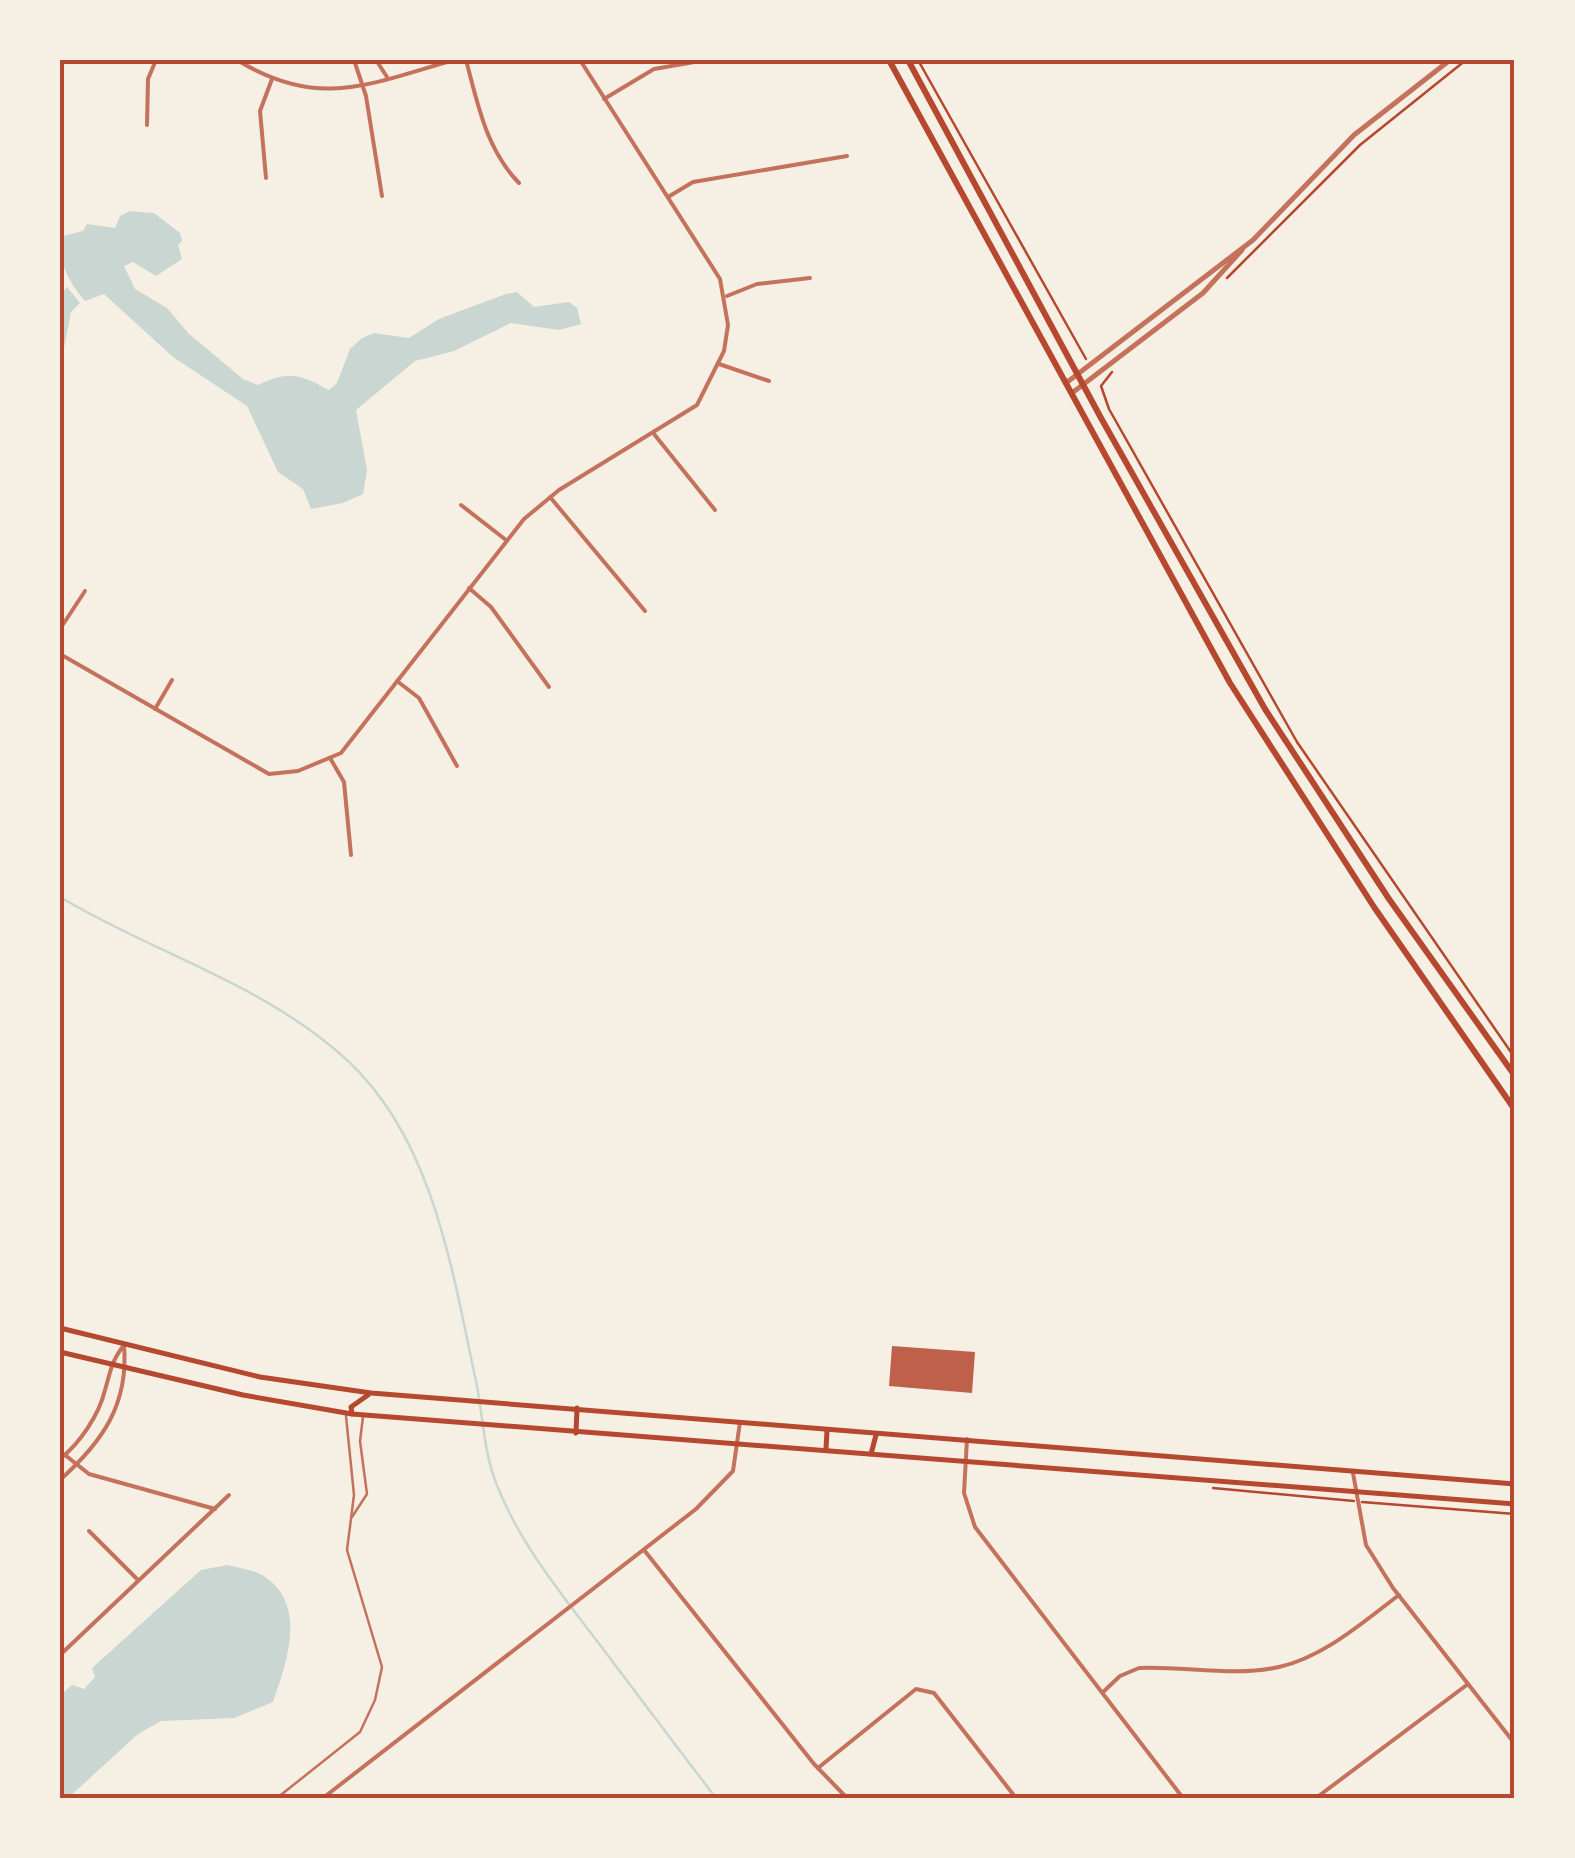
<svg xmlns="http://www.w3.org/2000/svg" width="1575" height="1858" font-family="Literata,serif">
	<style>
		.water { fill: #c9d6d2 }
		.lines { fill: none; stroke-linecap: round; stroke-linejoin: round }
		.stream { stroke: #c9d6d2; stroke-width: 2.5 }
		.building { fill: #bf614a }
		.path { stroke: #b5482f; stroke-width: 2.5 }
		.service { stroke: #c5725c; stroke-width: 2.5 }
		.minor { stroke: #c5725c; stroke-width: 4 }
		.tertiary { stroke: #c5725c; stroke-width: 5 }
		.secondary { stroke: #b5482f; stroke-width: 5 }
		.primary { stroke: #b5482f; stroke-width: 6 }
		.neatline { fill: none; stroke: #b5482f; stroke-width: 4 }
	</style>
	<rect width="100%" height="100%" fill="#f6efe4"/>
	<g class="water">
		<path d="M130,211L154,213L180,233L182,241L178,245L182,259L156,276L133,262L124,266L135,289L167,308L188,333L243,379L258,385C289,370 300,374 329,390L337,383L350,349L362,338L374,333L409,338L439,319L506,294L517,292L534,307L569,302L577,308L581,324L559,330L511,323L454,351L415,361L356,410L367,470L363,494L343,503L311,509L303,489L278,472L247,406L173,357L104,294L85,301C70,284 55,259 63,236L83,231L87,224L115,228L120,216Z"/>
		<path d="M67,287L80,303L71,312L60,369V295Z"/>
		<path d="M227,1565C238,1568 256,1570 265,1577C308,1606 286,1664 273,1702L234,1718L161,1721L138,1734L68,1798H60V1696L72,1685L84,1689L95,1677L92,1668L201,1570Z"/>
	</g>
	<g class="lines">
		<path class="stream" d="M60,897C155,954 265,984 348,1061C435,1142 453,1276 477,1386C483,1418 484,1452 496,1483C519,1542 559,1591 597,1641C637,1694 676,1746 716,1798"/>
	</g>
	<path class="building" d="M892,1346L975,1352L972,1393L889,1386Z"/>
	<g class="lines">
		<g class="path">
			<path d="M918,60L1086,359"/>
			<path d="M1227,278L1360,145L1466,60"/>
			<path d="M1112,372L1101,386L1109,409L1297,742L1515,1058"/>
			<path d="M1213,1488L1354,1501"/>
			<path d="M1362,1502L1515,1514"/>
		</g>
		<g class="service">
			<path d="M352,1517L367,1494L360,1441L363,1417"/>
			<path d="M277,1798L360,1732L375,1700L382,1667L347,1550L354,1495L346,1416"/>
		</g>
		<g class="minor">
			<path d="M237,60C319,110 369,84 454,60"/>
			<path d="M354,60L366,96L382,196"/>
			<path d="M376,60L387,77"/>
			<path d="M466,60C478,105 486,149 519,183"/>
			<path d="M604,99L654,69L706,60"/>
			<path d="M147,125L148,79L156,60"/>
			<path d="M266,178L260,111L272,79"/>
			<path d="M668,197L693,182L847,156"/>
			<path d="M727,296L757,284L810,278"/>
			<path d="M719,364L769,381"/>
			<path d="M654,434L715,510"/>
			<path d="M550,497L645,611"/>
			<path d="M461,505L506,540"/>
			<path d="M469,588L491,607L549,687"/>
			<path d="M60,629L85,591"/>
			<path d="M60,654L269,774L298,771L341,753L524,519L559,490L697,405L724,351L728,325L720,279L580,60"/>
			<path d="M397,681L419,698L457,766"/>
			<path d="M155,709L172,680"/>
			<path d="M330,758L344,782L351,855"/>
			<path d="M967,1439L964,1493L975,1527L1183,1798"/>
			<path d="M65,1455L89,1474L215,1509"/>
			<path d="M60,1459C80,1443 99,1415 105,1390C111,1370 111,1362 124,1345"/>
			<path d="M1353,1473L1366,1545L1393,1588L1515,1744"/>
			<path d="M60,1480C102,1442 129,1405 124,1345"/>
			<path d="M89,1531L138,1580"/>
			<path d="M644,1550L814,1764L847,1798"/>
			<path d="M60,1655L229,1495"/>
			<path d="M1103,1692L1120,1676L1139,1668C1185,1666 1234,1677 1279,1667C1324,1657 1363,1622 1399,1595"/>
			<path d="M818,1768L916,1689L934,1693L1016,1798"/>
			<path d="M323,1798L696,1509L733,1471L740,1422"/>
			<path d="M1316,1798L1468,1684"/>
			<path d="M1513,1798L1515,1797"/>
		</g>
		<g class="tertiary">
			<path d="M1066,383L1253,240L1354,135L1450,60"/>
			<path d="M1072,393L1203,293L1242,250"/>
		</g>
		<g class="secondary">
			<path d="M60,1328L260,1377L371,1393L1515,1484"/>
			<path d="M60,1352L243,1395L352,1414L1515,1504"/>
			<path d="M352,1414L351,1407L368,1395"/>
			<path d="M576,1433L577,1408"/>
			<path d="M826,1449L827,1431"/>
			<path d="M871,1454L876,1435"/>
		</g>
		<g class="primary">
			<path d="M889,60L1230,683L1374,907L1515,1110"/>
			<path d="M908,60L1101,418L1265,709L1389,899L1515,1076"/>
		</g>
	</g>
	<rect width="1575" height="1858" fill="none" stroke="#f6efe4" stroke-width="125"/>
	<rect x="62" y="62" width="1450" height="1734" class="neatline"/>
</svg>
